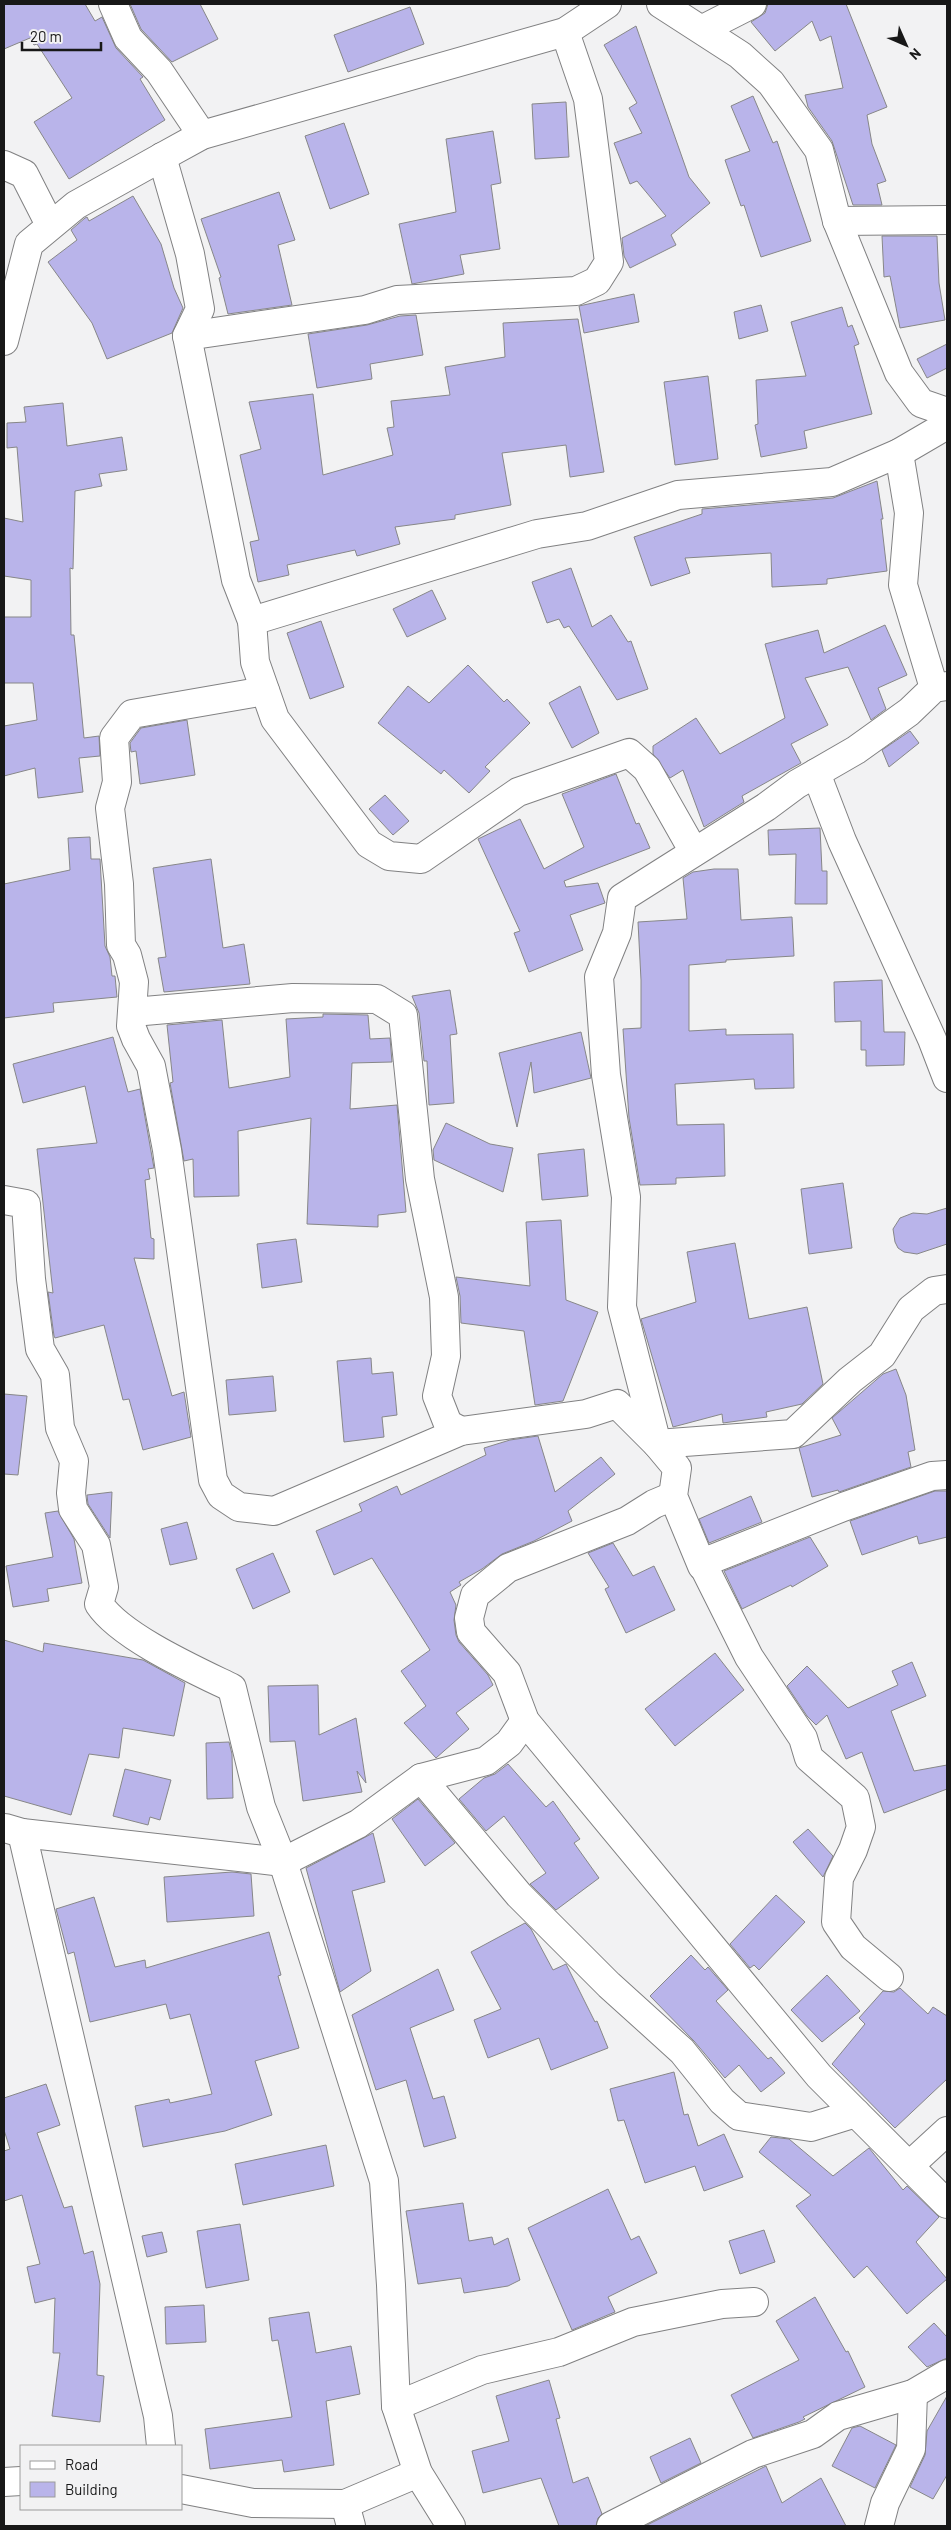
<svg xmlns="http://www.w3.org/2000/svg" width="951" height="2530" font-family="Barlow,sans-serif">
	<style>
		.building { fill: #b9b4ea; stroke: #878788 }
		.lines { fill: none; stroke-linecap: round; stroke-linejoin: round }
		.minor-casing { stroke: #818182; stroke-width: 30 }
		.minor { stroke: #fff; stroke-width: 28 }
	</style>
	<rect width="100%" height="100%" fill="#f2f2f3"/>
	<g class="building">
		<path d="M4,4H85L95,21L102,17L116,48L143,77L140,79L165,120L69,179L34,122L72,98L37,44L34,45L30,38L4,49Z"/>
		<path d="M130,4H200L218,39L172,62L141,29Z"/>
		<path d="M768,4H846L887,107L867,115L872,144L886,181L877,184L882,205H853L832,141L808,107L805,95L843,88L831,36L820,41L812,21L775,51L751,22L765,13Z"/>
		<path d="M410,7L424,44L348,72L334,35Z"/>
		<path d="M636,26L689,177L710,203L671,235L676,245L630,268L624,256L622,238L666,216L637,181L630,184L614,143L642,133L629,108L637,103L604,45Z"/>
		<path d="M753,96L773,143L777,141L811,241L761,257L744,205L741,206L725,160L750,151L731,106Z"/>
		<path d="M566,102L569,157L535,159L532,104Z"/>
		<path d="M344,123L369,194L330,209L305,136Z"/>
		<path d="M493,131L501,183L491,185L500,249L460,255L464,274L412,284L399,224L456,212L446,139Z"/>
		<path d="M279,192L295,240L278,245L292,305L228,314L219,278L221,277L201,219Z"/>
		<path d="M133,196L161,244L174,288L183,308L172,333L107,359L92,323L48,262L77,240L71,230L85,218L87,217L89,221Z"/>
		<path d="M882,236H937L939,283L945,320L900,328L890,276L884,277Z"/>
		<path d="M634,294L639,322L584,333L579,306Z"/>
		<path d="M761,305L768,331L739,339L734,312Z"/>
		<path d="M842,307L848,327L852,325L859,344L854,346L872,414L804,431L807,448L761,457L755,425L758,424L756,380L806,376L791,322Z"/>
		<path d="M416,315L423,355L370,364L372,379L317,388L308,334L367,325L400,316Z"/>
		<path d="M578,319L604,472L570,477L566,445L502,453L511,505L455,515V519L395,527L400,544L357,556L355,550L287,565L289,575L258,582L250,542L259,540L240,455L261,449L249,402L313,394L323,475L393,455L387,428L394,427L391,401L450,395L445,367L505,357L503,323Z"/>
		<path d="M947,344V368L927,378L917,359Z"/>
		<path d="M708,376L718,459L675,465L664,382Z"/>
		<path d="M63,403L67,446L122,437L127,470L99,474L102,486L75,491L73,569L70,568L71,635H74L84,738L99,736L100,756L79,758L83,792L38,798L35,768L4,776V726L37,720L33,683H4V617H31V580L4,576V518L23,522L17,447L7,448V423L26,422L24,407Z"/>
		<path d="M877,481L883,519H881L887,571L827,579V584L772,587L771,553L685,558L690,573L651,586L634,537L702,514V509L833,498Z"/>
		<path d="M571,568L592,627L611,615L628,642L631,641L648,689L617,700L569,626L564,628L559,619L547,623L532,582Z"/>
		<path d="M432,590L446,619L407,637L393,609Z"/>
		<path d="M321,621L344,687L310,699L287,633Z"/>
		<path d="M885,625L907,675L878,688L886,709L871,720L848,667L805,678L828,725L791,744L801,763L742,796L744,802L704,827L683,770L670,778L653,754V746L696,718L720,754L785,718L765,644L818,630L824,653Z"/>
		<path d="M468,665L504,702L507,699L530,723L485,767L490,771L469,793L444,770L441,774L378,723L408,686L429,703Z"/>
		<path d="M580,686L599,733L572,748L549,703Z"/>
		<path d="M187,720L195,775L140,784L136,751L131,752L130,743L141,728Z"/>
		<path d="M910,731L919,743L889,767L882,750Z"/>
		<path d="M616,774L636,824L639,823L650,848L564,881L566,887L598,883L605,903L570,915L583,950L529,972L514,933L520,931L478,839L520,819L544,869L584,847L562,794Z"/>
		<path d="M385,795L409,821L393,835L369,809Z"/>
		<path d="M820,828L822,871H827V904H795L796,854L769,855L768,830Z"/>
		<path d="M90,837L91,859H100L105,946L110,957L112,976H115L117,997L53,1003L54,1012L4,1018V884L70,870L68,838Z"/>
		<path d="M211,859L223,948L244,944L250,984L164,992L158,958L166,957L153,868Z"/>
		<path d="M714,869H738L741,920L792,917L794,956L726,960V962L689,965V1031L726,1029V1035L793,1034L794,1088L755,1089L754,1079L675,1084L677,1125L724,1124L725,1176L676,1178V1184L640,1185L629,1118L623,1029L641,1028V980L638,922L687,919L683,878L693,872Z"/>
		<path d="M882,980L884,1032H905L904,1065L866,1066V1050H861V1021L835,1022L834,982Z"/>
		<path d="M450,990L457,1034L450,1035L454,1103L429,1105L427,1061H424L419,1013L412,996Z"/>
		<path d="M323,1014L368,1015L370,1039L390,1038L392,1062L352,1063L350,1109L397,1105L406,1212L378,1215V1227L307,1224L311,1118L238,1131L239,1196L194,1197L193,1159L184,1161L170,1083L173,1082L167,1025L222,1020L229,1088L290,1077L286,1019L323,1017Z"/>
		<path d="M581,1032L591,1078L534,1093L531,1062L517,1127L499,1053Z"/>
		<path d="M113,1037L128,1092L140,1089L154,1168L148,1169L150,1179L145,1180L151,1238L154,1239V1259L134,1258L172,1396L184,1392L191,1437L143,1450L129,1399L123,1400L104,1325L55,1338L54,1336L48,1292L53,1293L37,1149L97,1143L85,1086L23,1103L13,1064Z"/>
		<path d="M446,1123L490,1144L513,1148L503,1192L434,1160L433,1150Z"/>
		<path d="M584,1149L588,1196L542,1200L538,1154Z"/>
		<path d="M843,1183L852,1248L809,1254L801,1189Z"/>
		<path d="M947,1208V1244L917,1254L904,1252L898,1248L895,1242L893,1229L900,1218L913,1213L927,1214Z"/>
		<path d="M561,1220L566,1300L598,1312L563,1401L535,1405L524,1331L461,1323L460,1296L456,1277L530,1286L526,1222Z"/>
		<path d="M296,1239L302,1282L262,1288L257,1244Z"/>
		<path d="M735,1243L749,1319L807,1307L823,1384L802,1404L766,1412L767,1417L723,1423L722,1414L673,1427L641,1319L696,1302L687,1252Z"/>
		<path d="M371,1358L372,1374L393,1372L397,1415L382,1417L384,1437L344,1442L337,1361Z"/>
		<path d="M896,1369L906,1395L915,1450L908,1452L911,1467L839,1492L838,1490L812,1497L799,1448L841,1435L832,1418L883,1374Z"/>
		<path d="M273,1376L276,1411L229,1415L226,1380Z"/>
		<path d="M4,1394L27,1396L18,1475L4,1474Z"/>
		<path d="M538,1436L555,1492L601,1457L615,1474L568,1511L572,1521L534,1541L502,1554L482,1569L459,1582L461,1585L450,1592L456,1605L454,1620L456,1635L459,1642L488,1675L493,1685L456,1713L469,1729L436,1758L404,1723L426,1706L401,1671L430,1650L372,1558L334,1575L316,1531L362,1511L359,1504L397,1486L401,1495L486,1455L484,1448L510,1440Z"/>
		<path d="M935,1491H947V1537L919,1544L917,1536L862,1555L850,1521Z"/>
		<path d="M112,1492L110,1538L88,1504L87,1495Z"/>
		<path d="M751,1496L762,1522L709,1543L699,1519Z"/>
		<path d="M58,1511L74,1539L82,1583L47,1589L49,1601L13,1607L6,1566L53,1557L45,1513Z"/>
		<path d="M187,1522L197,1559L170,1565L161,1529Z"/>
		<path d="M810,1537L828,1566L792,1587L791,1585L742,1609L724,1571Z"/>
		<path d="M613,1543L633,1576L654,1566L675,1610L626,1633L605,1589L609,1587L588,1553Z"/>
		<path d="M273,1553L290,1592L253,1609L236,1569Z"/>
		<path d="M4,1640L43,1652L44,1643L143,1660L185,1683L174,1736L123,1728L119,1758L89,1754L71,1815L4,1796Z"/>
		<path d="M715,1653L744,1690L675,1746L645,1709Z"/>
		<path d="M912,1662L926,1696L891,1711L914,1771L947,1765V1789L884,1813L862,1752L846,1759L827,1715L816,1725L807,1716L787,1686L807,1666L848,1708L898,1685L892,1671Z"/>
		<path d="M318,1685L319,1735L356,1718L366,1783L357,1771L362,1792L303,1801L295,1741L270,1742L268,1686Z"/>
		<path d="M229,1742L232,1754L233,1798L207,1799L206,1743Z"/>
		<path d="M508,1764L546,1807L553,1801L580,1839L574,1843L599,1878L556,1910L530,1884L546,1873L504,1816L486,1831L459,1799L484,1778L495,1774Z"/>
		<path d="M125,1769L171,1780L160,1820L150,1817L148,1825L113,1816Z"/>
		<path d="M418,1799L455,1843L425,1866L392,1819Z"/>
		<path d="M808,1829L833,1856L823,1877L793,1842Z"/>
		<path d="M373,1833L385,1882L352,1891L371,1971L340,1992L306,1868Z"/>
		<path d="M232,1872L251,1874L254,1916L167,1922L164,1877Z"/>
		<path d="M776,1895L805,1922L759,1970L754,1965L750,1968L730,1944Z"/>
		<path d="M94,1897L115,1967L145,1960L146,1968L269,1932L281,1975L278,1976L299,2048L255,2061L272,2115L225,2131L143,2147L135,2106L169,2099L170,2103L212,2094L190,2014L170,2019L166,2004L90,2022L74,1952L68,1954L56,1909Z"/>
		<path d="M525,1923L531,1929L553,1970L566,1964L595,2022L597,2021L608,2048L551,2070L539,2038L488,2058L474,2020L501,2009L471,1952Z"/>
		<path d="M691,1955L705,1970L708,1967L728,1990L716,2001L768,2059L771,2057L785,2073L761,2092L739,2065L725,2078L694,2041L650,1996Z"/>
		<path d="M438,1969L454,2010L410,2028L433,2099L444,2096L456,2138L424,2147L406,2080L376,2090L352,2015Z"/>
		<path d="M827,1975L860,2011L822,2042L791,2010Z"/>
		<path d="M900,1988L928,2014L933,2007L947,2016V2079L895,2128L832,2064L865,2024L859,2018L883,1991L894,1992Z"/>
		<path d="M674,2072L684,2115L688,2114L698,2146L724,2134L743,2177L704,2191L695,2166L645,2183L624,2120L618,2121L610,2089Z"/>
		<path d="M46,2084L60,2125L37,2133L64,2208L72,2206L84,2254L93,2251L100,2284L97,2375L104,2376L100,2422L52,2416L60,2353H53L55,2298L35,2303L27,2267L40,2264L22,2195L4,2201V2151L10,2149L4,2130V2098Z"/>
		<path d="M771,2137L789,2139L833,2176L869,2148L903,2190L907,2186L939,2217L916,2242L947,2279L907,2314L867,2266L854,2278L796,2206L811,2195L759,2152Z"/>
		<path d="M326,2145L334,2186L243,2205L235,2164Z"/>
		<path d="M608,2189L631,2240L639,2236L657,2273L608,2297L615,2312L572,2330L528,2228Z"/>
		<path d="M463,2203L469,2241L492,2237L494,2245L508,2238L520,2280L508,2286L464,2293L461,2278L418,2284L406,2211Z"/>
		<path d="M240,2224L249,2280L206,2288L197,2231Z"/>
		<path d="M764,2230L775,2262L740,2274L729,2241Z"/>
		<path d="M162,2232L167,2252L147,2257L142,2236Z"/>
		<path d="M815,2297L846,2352L848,2351L865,2387L803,2417L805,2419L799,2422L753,2438L731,2395L799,2360L776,2321Z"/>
		<path d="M204,2305L206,2342L166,2344L165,2307Z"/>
		<path d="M309,2312L316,2353L351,2346L360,2394L326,2401L334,2465L284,2472L282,2460L210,2469L205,2429L292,2417L278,2340L272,2341L269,2318Z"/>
		<path d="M934,2323L947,2337V2358L927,2367L908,2347Z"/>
		<path d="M549,2380L560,2418L556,2419L573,2483L588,2477L602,2514L598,2518L596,2526H559L541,2478L483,2493L472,2451L509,2441L496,2396Z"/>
		<path d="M947,2396V2475L933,2499L910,2487L925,2455L927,2431Z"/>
		<path d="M860,2426L896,2445L875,2488L832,2466L852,2428Z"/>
		<path d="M690,2438L701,2463L661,2483L650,2457Z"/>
		<path d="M766,2466L782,2503L821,2478L846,2526H645Z"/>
	</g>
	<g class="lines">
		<defs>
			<g id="minor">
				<path d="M113,4L128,38L159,71L202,135"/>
				<path d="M661,4L740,55L771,83L819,150L837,221L899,373L921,403L947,412"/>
				<path d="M703,29L752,4"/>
				<path d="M162,157L190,254L200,309L187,336L236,580L252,621L255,662L275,719L369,844L389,856L421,859L518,792L629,753L647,769L694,852"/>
				<path d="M4,165L24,174L50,225"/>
				<path d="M837,221L947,220"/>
				<path d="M187,336L365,310L397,300L576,291L597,281L609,262L588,99L565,32"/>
				<path d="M4,341L29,244L76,205L162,157L202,135L565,32L607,4"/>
				<path d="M899,453L909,513L903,585L934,688"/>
				<path d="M252,621L537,534L587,526L678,495L832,482L899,453L947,425"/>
				<path d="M947,686L934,688L909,712L856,750L797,784L766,807L622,898L617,933L599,977L606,1075L626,1197L622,1307L657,1444L677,1468L673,1496L702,1566V1563L843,1507L932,1476L947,1475"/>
				<path d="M265,691L132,714L114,738L117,782L110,808L119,884L121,945L127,955L134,982L131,1026L136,1039L151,1066L167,1150L213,1480L221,1495L239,1507L274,1511L461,1431L586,1414L617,1404L657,1444L793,1434L850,1380L882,1355L911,1309L934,1291L947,1289"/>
				<path d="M816,773L842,841L932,1039L947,1078"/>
				<path d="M133,1012L293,998L377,999L403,1015L420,1179L444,1297L446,1356L437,1396L448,1424L461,1431"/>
				<path d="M4,1200L26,1204L31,1279L40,1349L55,1375L60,1428L74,1461L71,1493L73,1509L96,1545L104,1587L99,1604C121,1637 195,1670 232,1688L261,1807L283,1862L384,2181L391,2285L396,2406L418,2473L451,2526"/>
				<path d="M673,1496L654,1504L627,1521L508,1568L475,1595L469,1618L471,1632L507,1673L525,1721L819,2076L947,2204"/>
				<path d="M702,1563L749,1657L803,1738L809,1758L855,1798L861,1827L853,1850L839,1878L836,1922L853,1947L889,1977"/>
				<path d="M421,1778L519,1895L609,1985L682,2051L722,2101L739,2116L811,2127L856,2113"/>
				<path d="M5,1828L22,1833L283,1862L358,1824L421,1778L486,1761L509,1743L525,1721"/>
				<path d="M22,1833L158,2416L161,2446"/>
				<path d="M910,2165L947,2131"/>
				<path d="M396,2406L482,2370L559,2352L633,2322L722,2304L754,2302"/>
				<path d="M4,2482L21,2481"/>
				<path d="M181,2489L253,2503L345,2504L418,2473"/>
				<path d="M345,2504L351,2526"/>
				<path d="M611,2526L753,2454L813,2434L838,2416L913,2394L947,2374"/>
				<path d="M879,2526L885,2503L911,2449L913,2394"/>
			</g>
		</defs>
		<use href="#minor" class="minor-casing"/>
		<use href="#minor" class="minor"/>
	</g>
	<rect width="951" height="2530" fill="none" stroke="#181818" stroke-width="10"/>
	<rect x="20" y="2445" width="162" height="65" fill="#f2f2f3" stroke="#9b9b9b"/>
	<rect x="30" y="2461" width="25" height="8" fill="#ffffff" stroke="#9b9b9b"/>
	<text x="65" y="2470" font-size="15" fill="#181818">Road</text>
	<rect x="30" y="2482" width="25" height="15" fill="#b9b4ea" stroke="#9b9b9b"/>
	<text x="65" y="2495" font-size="15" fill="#181818">Building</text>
	<g transform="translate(906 45) rotate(135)" stroke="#f2f2f3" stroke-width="4" paint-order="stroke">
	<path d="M0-4L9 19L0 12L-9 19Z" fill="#181818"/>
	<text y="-8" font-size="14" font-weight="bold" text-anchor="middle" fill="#181818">N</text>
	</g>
	<path d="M22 42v8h79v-8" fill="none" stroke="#181818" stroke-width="2.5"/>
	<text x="30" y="42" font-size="15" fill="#181818" stroke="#f2f2f3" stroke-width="4" paint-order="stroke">20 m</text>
</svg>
